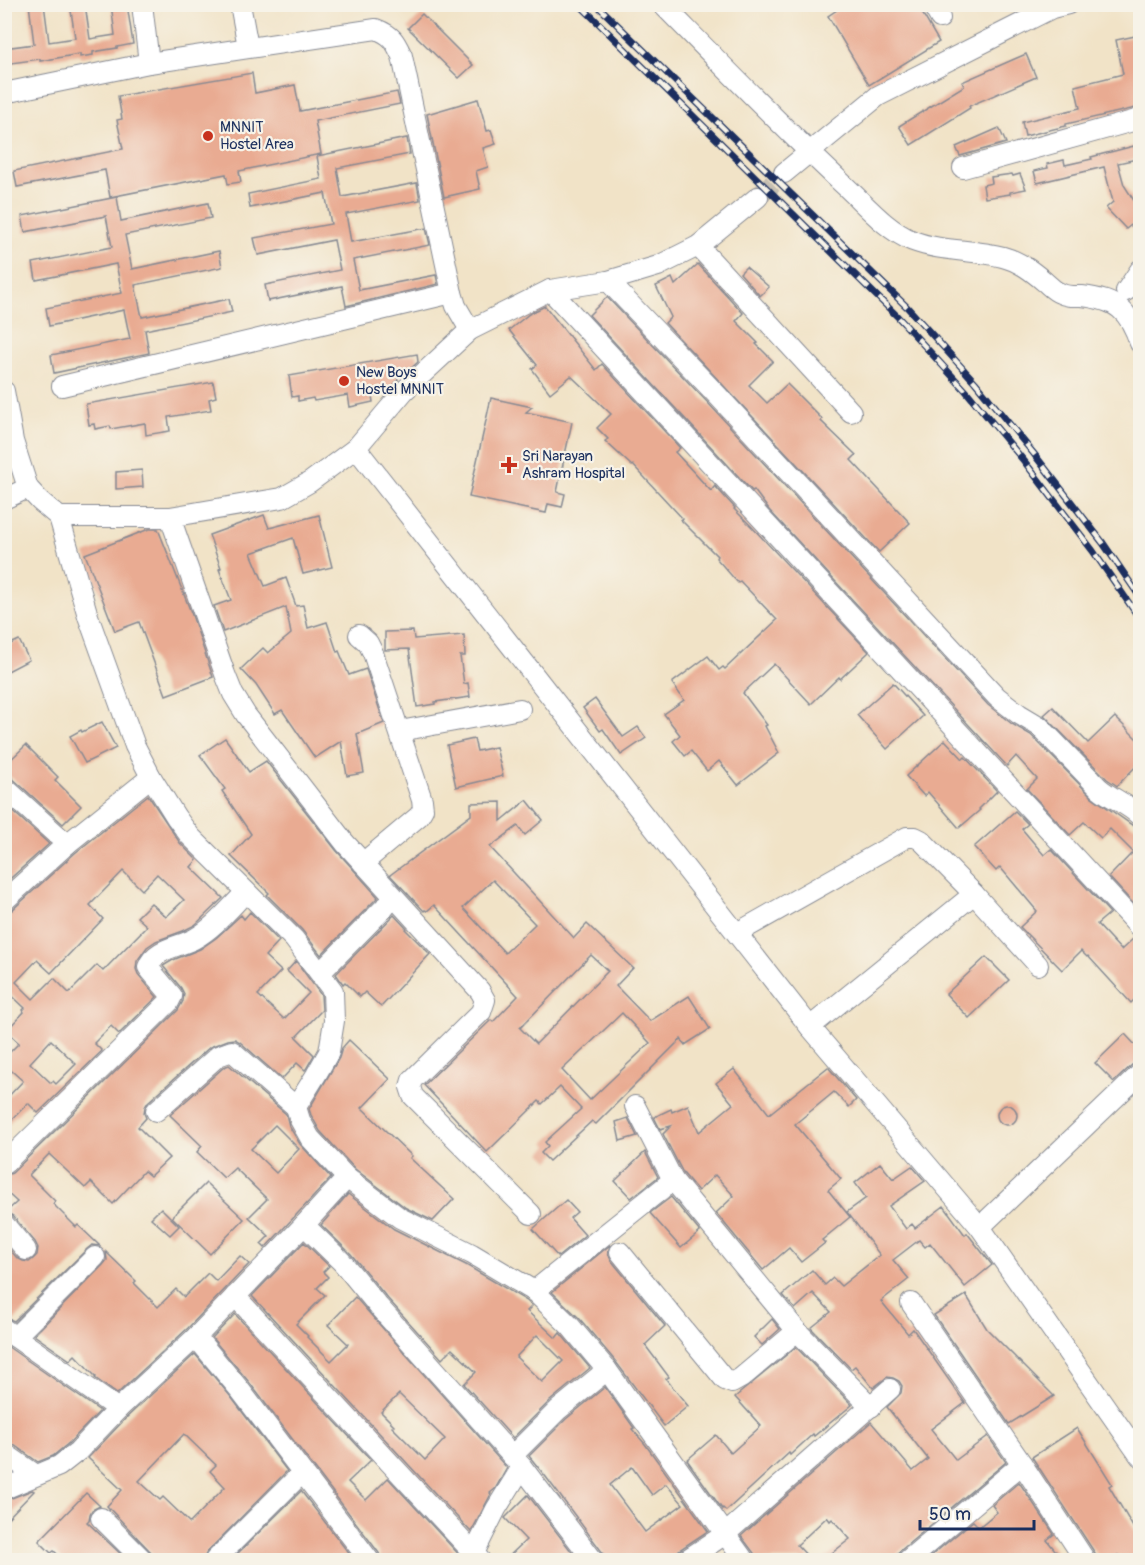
<svg xmlns="http://www.w3.org/2000/svg" width="1145" height="1565" font-family="Pangolin,sans-serif">
	<style>
		.building { fill: #e9ab92; fill-rule: evenodd }
		.lines { fill: none; stroke-linecap: round; stroke-linejoin: round }
		.minor-tunnel { stroke: #c6bfb2; stroke-width: 20; stroke-dasharray: 20 10; stroke-linecap: butt }
		.minor-casing { stroke: #868992; stroke-width: 22 }
		.minor { stroke: #fff; stroke-width: 20 }
		.rail-casing { stroke: #1b2f5e; stroke-width: 7 }
		.rail { stroke: #f7f3e8; stroke-width: 4.5; stroke-dasharray: 14; stroke-linecap: butt }
		.poi-dot { fill: #c8321e; stroke: #f7f3e8; stroke-width: 2 }
		.labels { text-anchor: middle; dominant-baseline: central; stroke-width: 4.5; stroke-linejoin: round; paint-order: stroke }
		.poi-label { font-size: 15px; fill: #1b2f5e; stroke: #f7f3e8; text-anchor: start }
	</style>
	<rect width="100%" height="100%" fill="#f7f3e8"/>
	<filter id="ink" filterUnits="userSpaceOnUse"><feTurbulence type="fractalNoise" baseFrequency=".0167" numOctaves="2"/><feDisplacementMap in="SourceGraphic" scale="12" xChannelSelector="R" yChannelSelector="G"/><feConvolveMatrix kernelMatrix="1 2 1 2 8 2 1 2 1" color-interpolation-filters="sRGB"/></filter>
	<filter id="wash" filterUnits="userSpaceOnUse"><feTurbulence type="fractalNoise" baseFrequency=".008" numOctaves="4" result="noise"/><feDisplacementMap in="SourceGraphic" scale="24" xChannelSelector="R" yChannelSelector="G"/><feGaussianBlur stdDeviation="1.35" result="paint"/><feColorMatrix in="noise" values="0 0 0 0 0 0 0 0 0 0 0 0 0 0 0 0 0 1.4 0 .05"/><feComposite in="paint" operator="in"/></filter>
	<g filter="url(#wash)">
		<rect width="100%" height="100%" fill="#f1e3c7"/>
		<g id="blocks">
			<g class="building">
				<path d="M29,4H44L49,42L75,38L70,4H85L90,39L115,35L111,4H127L133,44L117,47V48L93,52V55L80,57V54L40,61V59L4,64V48L34,44Z"/>
				<path d="M846,4H917L939,42L869,85L828,16Z"/>
				<path d="M422,14L473,65L459,78L408,28Z"/>
				<path d="M1140,35V52L1134,53L1140,89V107L1066,124V126L1025,136L1022,122L1080,108L1075,86L1123,74L1116,40Z"/>
				<path d="M1026,54L1036,77L969,106L970,108L911,145L899,126L964,86L962,82Z"/>
				<path d="M252,73L255,93L295,85L300,111L397,92L400,104L315,121L321,154L239,171L241,182L228,184L226,174L110,197L105,170L17,187L14,171L123,149L117,120L122,119L118,96Z"/>
				<path d="M478,99L487,131L491,130L496,144L483,148L488,167L476,171L480,189L444,197L427,114Z"/>
				<path d="M999,128L1006,143L960,156L956,147Z"/>
				<path d="M407,138L410,154L337,168L342,197L417,183L420,200L346,214L351,242L426,228L430,245L353,260L359,290L436,275L438,284L346,306L342,286L268,301L265,285L340,270L334,240L258,255L254,238L331,224L325,193L250,208L248,194L321,179L317,156Z"/>
				<path d="M1134,146L1137,159L1118,163L1124,185L1140,210V238L1131,225L1126,229L1106,208L1113,202L1104,167L1037,183L1034,171L1048,168L1047,164L1064,160L1065,165L1092,159L1091,157Z"/>
				<path d="M1012,174L1013,176L1020,174L1026,189L1010,192V194L985,198L983,185L992,183L991,177Z"/>
				<path d="M117,197L121,221L208,203L211,218L125,235L132,269L219,251L222,267L135,285L142,317L229,299L232,312L145,330L149,353L54,373L51,355L130,339L124,310L49,326L46,308L122,293L116,264L36,280L33,263L112,247L106,216L25,232L22,216Z"/>
				<path d="M698,264L743,313L736,321L758,343L756,344L773,361L749,385L767,403L787,384L822,419L821,421L856,455L851,460L910,523L879,552L665,323L671,317L656,286L672,278L675,285Z"/>
				<path d="M746,267L769,287L760,296L740,273Z"/>
				<path d="M607,297L709,404L988,705L1012,724L1031,735L1092,797L1132,825L1140,828V911L1109,877L1133,852L1110,829L1101,838L1084,822L1070,835L1027,789L1037,779L1016,756L1007,766L769,510L754,490L752,491L589,315Z"/>
				<path d="M545,306L596,370L602,364L680,448L675,452L711,491L715,486L735,508L734,509L751,526L869,652L840,679L839,677L811,704L774,664L743,693L767,725L765,726L779,753L738,785L719,761L707,771L691,751L685,756L673,741L680,735L664,714L684,700L672,683L708,656L719,670L723,667L725,669L777,620L740,581L738,583L716,558L717,556L681,520L683,519L633,465L632,466L605,441L608,439L597,428L611,414L571,376L550,393L532,369L537,365L509,330L529,314Z"/>
				<path d="M417,354L418,362L407,372L397,374L398,380L392,387L371,390L373,402L350,407L348,395L314,401L313,398L298,401V396L292,397L289,376Z"/>
				<path d="M213,382L216,397L209,399L211,410L168,417L170,431L146,435L145,423L111,429L110,426L95,429L94,424L89,425L86,404Z"/>
				<path d="M491,398L532,407L526,412L572,422L557,492L565,494L562,507L548,504L546,513L469,497Z"/>
				<path d="M142,470L143,487L116,489V472Z"/>
				<path d="M264,515L269,528L319,515L332,567L303,574L293,538L251,553L265,586L286,578L296,606L303,605L308,628L327,622L337,652L339,651L349,675L366,669L384,723L357,734L364,773L347,776L341,741L315,758L282,710L275,714L256,685L241,669L263,648L268,653L291,634L286,607L223,632L214,606L231,600L219,569L221,568L209,535Z"/>
				<path d="M149,529H158L192,615L213,677L166,695L139,622L115,631L85,554Z"/>
				<path d="M413,631L414,639L464,635L465,656H460L464,684L468,683L470,697L435,702V704L417,707L409,649L385,650V632Z"/>
				<path d="M19,640L29,660L4,673V647Z"/>
				<path d="M893,683L923,716L887,749L857,715Z"/>
				<path d="M595,699L623,737L638,727L646,738L621,755L603,729L600,731L583,708Z"/>
				<path d="M1053,707L1088,743L1115,717L1140,742V762L1117,786L1116,785L1107,779L1044,715Z"/>
				<path d="M102,722L116,748L85,763L70,736L81,730L82,732Z"/>
				<path d="M225,738L249,772L266,761L336,850L378,897L321,955L302,930L267,895L269,893L231,856L251,834L222,791L225,789L200,755Z"/>
				<path d="M474,739L477,751L496,747L503,776L456,787L447,745Z"/>
				<path d="M945,740L963,759L965,757L997,791L979,809L980,810L959,828L928,792L924,796L906,776Z"/>
				<path d="M26,745L58,777L55,780L81,806L63,824L12,778L4,775V766Z"/>
				<path d="M148,795L180,843L197,860L191,867L223,898L195,925L183,931L156,941L147,947L137,961L136,969L138,974L157,997L119,1034L111,1026L94,1043L102,1051L38,1113L28,1103L4,1128V1101L23,1081L4,1064V1058L19,1043L6,1031L24,1012L23,1010L25,1008L7,991L4,993V913L12,910L75,853ZM123,871L142,890L157,874L184,900L166,917L151,903L137,917L147,926L103,971L97,965L69,993L54,978L33,999L16,982L37,960L51,973L103,919L90,905ZM51,1040L76,1064L56,1084L53,1081L51,1083L30,1063Z"/>
				<path d="M527,800L543,820L525,835L518,826L490,847L574,938L587,924L633,968L616,986L650,1021L689,996L710,1029L685,1045L681,1039L596,1124L592,1121L549,1161L541,1153L548,1146L545,1142L581,1109L560,1087L542,1104L539,1101L487,1152L424,1085L491,1020L493,1022L518,996L434,905L427,911L425,910L424,911L390,875L471,815V803L501,802V821ZM493,880L535,924L505,953L463,908ZM591,955L608,971L536,1044L520,1028ZM622,1013L650,1043L590,1100L562,1070Z"/>
				<path d="M7,806L49,844L4,884V808Z"/>
				<path d="M1015,811L1028,824L1022,829L1044,855L1051,849L1110,913L1097,924L1121,950L1134,938L1140,940V994L1131,1003L1088,956L1087,957L1081,951L1062,970L1020,927L1037,911L1000,867L996,871L974,847Z"/>
				<path d="M250,912L279,941L265,956L281,971L258,995L284,1019L309,993L287,971L296,961L321,995L322,1010L296,1037L314,1055L306,1069L305,1070L297,1063L282,1079L240,1042L235,1039L228,1040L210,1047L148,1102L145,1107L144,1113L146,1118L138,1127L169,1158L150,1176L144,1171L113,1204L91,1182L85,1188L49,1154L29,1175L55,1201L53,1204L76,1227L78,1225L100,1246L92,1245L87,1249L14,1321L4,1317V1243L17,1258L23,1261L29,1262L33,1259L37,1255L38,1248L35,1242L13,1216L6,1212L17,1202L4,1190V1176L12,1173L178,1010L183,1001L184,994L181,988L163,966L173,960L200,949L216,938L241,915L244,919Z"/>
				<path d="M394,915L407,929L406,930L430,954L381,1007L365,992L360,997L345,982L343,984L336,974Z"/>
				<path d="M986,957L1009,980L969,1018L946,994Z"/>
				<path d="M1125,1034L1140,1050V1062L1132,1065L1114,1082L1095,1063Z"/>
				<path d="M349,1040L390,1079L362,1108L412,1156L410,1158L454,1199L433,1221L406,1208L355,1169L320,1131L311,1115L309,1109L339,1058L342,1048Z"/>
				<path d="M229,1065L286,1114L289,1126L300,1144L331,1178L265,1248L261,1244L269,1236L249,1217L267,1199L235,1168L224,1178L197,1152L202,1146L170,1115L224,1067ZM275,1125L299,1149L276,1173L251,1149Z"/>
				<path d="M828,1067L856,1100L849,1107L834,1092L795,1124L841,1179L828,1190L850,1217L822,1240L825,1243L801,1262L789,1248L763,1270L716,1213L734,1196L715,1175L698,1191L683,1173L663,1134L671,1126L660,1129L654,1117L671,1109L672,1112L688,1105L699,1132L733,1104L716,1083L734,1069L769,1114Z"/>
				<circle cx="1007" cy="1115" r="10"/>
				<path d="M628,1118L637,1136L620,1141L616,1122Z"/>
				<path d="M645,1152L658,1177L631,1198L615,1181Z"/>
				<path d="M880,1163L893,1179L912,1166L925,1181L889,1206L906,1229L912,1224L915,1228L944,1206L965,1235L967,1233L992,1265L965,1287L930,1243L925,1247L919,1240L893,1260L909,1279L881,1301L908,1334L913,1329L965,1403L931,1429L956,1460L988,1436L1006,1462L900,1551L897,1555L896,1560H823L850,1539L832,1519L830,1521L827,1517L797,1545L811,1560H756L754,1553L741,1536L871,1422L913,1471L928,1459L887,1407L901,1393L902,1386L899,1381L893,1378L887,1377L873,1388L855,1366L851,1369L811,1328L831,1312L813,1293L795,1309L783,1295L812,1270L825,1285L833,1278L841,1286L880,1255L847,1212L866,1198L855,1183Z"/>
				<path d="M206,1183L244,1219L210,1254L172,1217Z"/>
				<path d="M348,1194L394,1229L466,1265L527,1301L532,1306L527,1311L556,1338L560,1333L590,1368L550,1401L513,1438L464,1384L476,1372L452,1349L442,1359L388,1299L351,1254L321,1225ZM537,1335L563,1361L542,1382L516,1357Z"/>
				<path d="M671,1197L700,1232L681,1248L650,1213Z"/>
				<path d="M566,1200L577,1212L570,1218L585,1235L558,1257L533,1229Z"/>
				<path d="M161,1208L179,1226L170,1235L151,1218Z"/>
				<path d="M304,1242L329,1266L323,1272L328,1277L317,1288L325,1295L296,1324L308,1336L307,1337L331,1361L348,1344L328,1325L355,1297L507,1468L495,1489L490,1493L491,1494L471,1532L252,1296ZM399,1394L445,1439L425,1460L392,1427L394,1425L381,1412Z"/>
				<path d="M610,1245L608,1253L611,1260L665,1326L645,1345L669,1377L666,1379L688,1406L664,1426L616,1362L579,1318L552,1292Z"/>
				<path d="M106,1252L136,1281L134,1283L158,1307L176,1289L184,1297L208,1273L216,1281L240,1256L249,1264L188,1328L117,1394L95,1378L96,1377L75,1355L70,1360L34,1335L103,1265L107,1260Z"/>
				<path d="M966,1295L987,1329L1054,1396L1009,1424L934,1315Z"/>
				<path d="M235,1314L371,1460L348,1482L366,1500L388,1478L464,1560H381L379,1553L249,1382L212,1338Z"/>
				<path d="M772,1319L780,1329L762,1345L754,1337Z"/>
				<path d="M4,1344L100,1411L70,1442L53,1456L38,1462L11,1443L4,1441Z"/>
				<path d="M796,1347L852,1405L814,1436L813,1434L790,1455L789,1453L726,1511L723,1508L722,1509L687,1460L716,1435L731,1453L761,1426L735,1397Z"/>
				<path d="M195,1354L231,1397L287,1471L207,1552L203,1560H155L154,1556L151,1552L107,1506L122,1490L88,1458L126,1418ZM184,1434L216,1465L210,1471L225,1487L190,1523L163,1497L160,1500L139,1481Z"/>
				<path d="M605,1387L634,1428L632,1429L645,1444L708,1531L679,1550L675,1555L674,1560H605L603,1553L546,1477L529,1456L566,1419ZM632,1467L652,1495L666,1484L683,1504L645,1532L610,1485Z"/>
				<path d="M1077,1428L1112,1484L1109,1486L1140,1539V1560H1121L1118,1555L1109,1560H1097L1095,1553L1032,1457Z"/>
				<path d="M1019,1482L1054,1534L1047,1540L1063,1560H926L973,1521L979,1527L997,1512L992,1505Z"/>
				<path d="M32,1490L34,1491L4,1522V1501Z"/>
				<path d="M301,1491L354,1560H231Z"/>
				<path d="M86,1493L100,1506L92,1510L90,1514L89,1520L87,1522L127,1560H63L54,1551L51,1553L39,1541Z"/>
				<path d="M528,1495L578,1560H505L526,1540L505,1518Z"/>
			</g>
		</g>
	</g>
	<g filter="url(#ink)">
		<use href="#blocks" fill-opacity="0" stroke="#868992" stroke-width="1.5"/>
		<g class="lines">
			<path class="minor-tunnel" d="M758,197L784,173"/>
			<defs>
				<g id="minor">
					<path d="M142,4L149,63"/>
					<path d="M240,4L248,47"/>
					<path d="M662,4C722,65 781,126 843,184C865,204 886,230 913,241C942,252 973,249 1003,257C1019,261 1032,271 1045,282C1050,286 1054,291 1060,293C1067,297 1074,296 1082,296C1117,300 1129,310 1140,343"/>
					<path d="M932,4L940,18"/>
					<path d="M4,93L149,63L376,29C392,35 395,41 402,56L452,293L456,306L470,330"/>
					<path d="M963,168L1140,119"/>
					<path d="M784,173L878,96L1052,8L1068,4"/>
					<path d="M698,246L851,412"/>
					<path d="M608,281L718,396L997,697L1019,714L1039,726L1099,788C1112,799 1128,804 1140,816"/>
					<path d="M550,290L1140,928"/>
					<path d="M1126,291L1140,270"/>
					<path d="M62,386L452,293"/>
					<path d="M4,391L13,441L28,488L40,501L59,517H170L282,498L310,482L356,448L404,391L470,330L550,290L608,281L658,266L698,246L758,197"/>
					<path d="M356,448L810,1027L980,1227L1140,1456"/>
					<path d="M4,499L28,488"/>
					<path d="M59,517L88,616L135,746L151,777L176,817L190,836L294,939L333,991L334,1021L329,1052L316,1075L296,1107L300,1120L310,1138L347,1178L400,1218L472,1254L534,1291L570,1326L607,1370L744,1560"/>
					<path d="M170,517L225,674L233,694L246,715L345,843L480,991L485,1000L481,1012L412,1080L410,1087L413,1096L531,1214"/>
					<path d="M359,635L368,643L373,653L422,800L423,809L419,816L363,863"/>
					<path d="M400,731L520,709"/>
					<path d="M4,787L67,844"/>
					<path d="M4,901L67,844L151,777"/>
					<path d="M737,933L907,837H915L921,840L974,894L1038,965"/>
					<path d="M320,973L385,907"/>
					<path d="M810,1027L974,894"/>
					<path d="M635,1106L673,1180L797,1331L871,1407"/>
					<path d="M156,1111L218,1056L232,1051L296,1107"/>
					<path d="M4,1164L169,1002L172,996L151,971L148,967C155,948 179,947 194,939C214,928 230,908 246,892"/>
					<path d="M4,1224L26,1250"/>
					<path d="M304,1225L342,1262L379,1307L522,1467L593,1560"/>
					<path d="M980,1227L1140,1074"/>
					<path d="M620,1252L725,1380L732,1383L741,1378L797,1331"/>
					<path d="M534,1291L673,1180"/>
					<path d="M235,1296L480,1560"/>
					<path d="M911,1303L1022,1464L1085,1560"/>
					<path d="M4,1329L118,1409L196,1337L304,1225L347,1178"/>
					<path d="M15,1337L95,1257"/>
					<path d="M196,1337L240,1390L369,1560"/>
					<path d="M4,1453L36,1475"/>
					<path d="M512,1456L558,1410L607,1370"/>
					<path d="M4,1489L59,1466L78,1451L118,1409"/>
					<path d="M101,1518L143,1560"/>
					<path d="M474,1553L496,1509L522,1467"/>
					<path d="M215,1560L302,1473"/>
					<path d="M686,1560L724,1535L890,1389"/>
					<path d="M908,1560L1022,1464"/>
				</g>
			</defs>
			<use href="#minor" class="minor-casing"/>
			<use href="#minor" class="minor"/>
			<defs>
				<g id="rail">
					<path d="M579,4L897,316L966,391L1024,461L1093,551L1140,619"/>
					<path d="M596,4L907,307L975,382L1034,454L1103,543L1140,597"/>
				</g>
			</defs>
			<use href="#rail" class="rail-casing"/>
			<use href="#rail" class="rail"/>
		</g>
	</g>
	<g class="poi-dot">
		<circle cx="208" cy="136" r="6"/>
		<circle cx="344" cy="381" r="6"/>
		<path d="M506 456h6v6h6v6h-6v6h-6v-6h-6v-6h6z"/>
	</g>
	<g class="labels">
		<g class="poi-label">
			<text x="220" y="127">MNNIT<tspan x="220" dy="17">Hostel Area</tspan></text>
			<text x="356" y="372">New Boys<tspan x="356" dy="17">Hostel MNNIT</tspan></text>
			<text x="522" y="456">Sri Narayan<tspan x="522" dy="17">Ashram Hospital</tspan></text>
		</g>
	</g>
	<rect width="1145" height="1565" fill="none" stroke="#f7f3e8" stroke-width="24"/>
	<path d="M920 1520v9h114v-9" fill="none" stroke="#1b2f5e" stroke-width="3"/>
	<text x="929" y="1520" font-size="18" fill="#1b2f5e" stroke="#f7f3e8" stroke-width="4.5" paint-order="stroke">50 m</text>
</svg>
